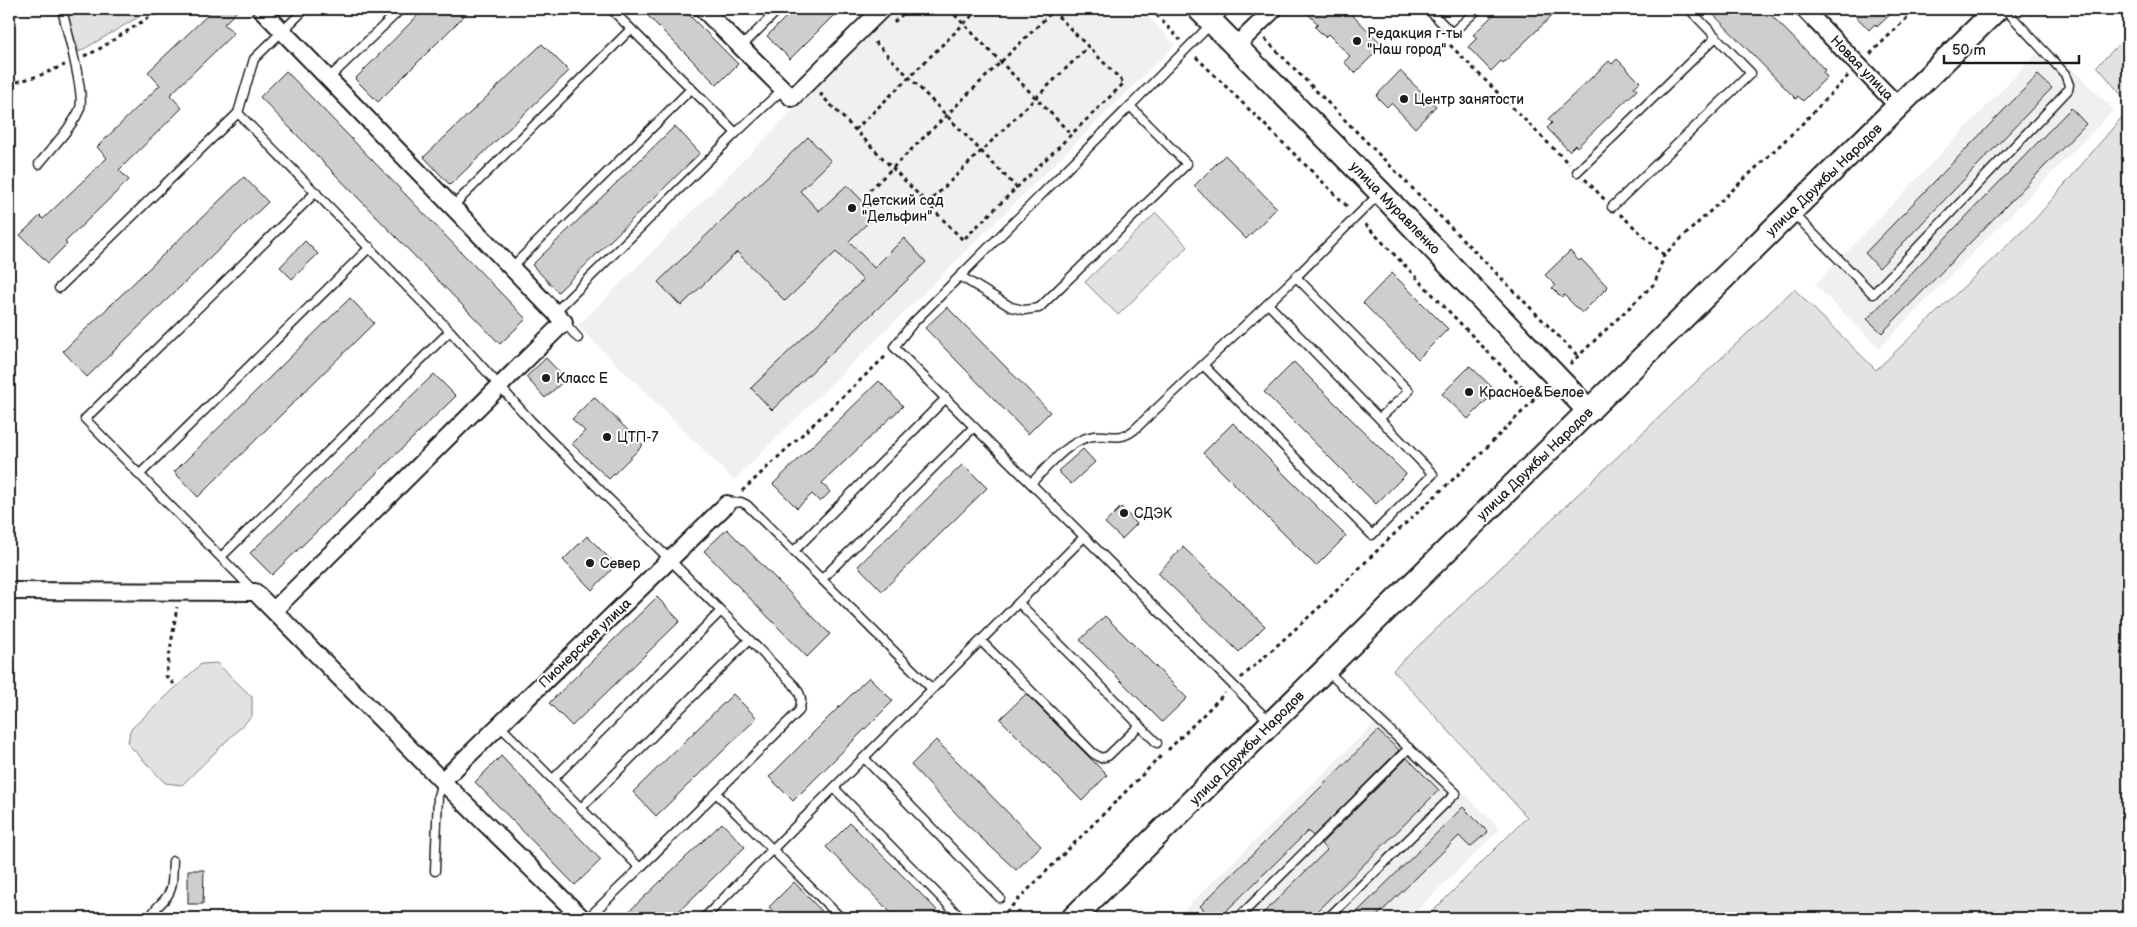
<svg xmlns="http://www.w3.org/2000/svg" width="2137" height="927" font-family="'Balsamiq Sans',sans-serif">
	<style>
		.built { fill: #f0f0f0 }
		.green { fill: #e2e2e2; stroke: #7f7f7f }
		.building { fill: #cecece; stroke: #1c1c1c }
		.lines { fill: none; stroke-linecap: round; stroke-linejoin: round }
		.lane-casing { stroke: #1c1c1c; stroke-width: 11 }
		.street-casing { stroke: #1c1c1c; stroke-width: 20 }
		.secondary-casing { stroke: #1c1c1c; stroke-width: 26 }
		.path { stroke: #1c1c1c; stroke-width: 3; stroke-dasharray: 4 4; stroke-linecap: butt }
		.lane { stroke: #fff; stroke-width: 8 }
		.street { stroke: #fff; stroke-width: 16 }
		.secondary { stroke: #fff; stroke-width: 22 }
		.poi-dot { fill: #1c1c1c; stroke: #fff; stroke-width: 2 }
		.labels { text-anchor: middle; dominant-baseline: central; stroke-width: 4; stroke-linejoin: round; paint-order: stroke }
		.poi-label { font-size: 14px; fill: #1c1c1c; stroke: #fff; text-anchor: start }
		.street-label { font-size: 14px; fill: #1c1c1c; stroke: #fff }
	</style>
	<rect width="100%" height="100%" fill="#fff"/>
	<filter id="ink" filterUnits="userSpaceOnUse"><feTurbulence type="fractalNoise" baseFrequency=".02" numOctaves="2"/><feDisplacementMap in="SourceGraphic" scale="10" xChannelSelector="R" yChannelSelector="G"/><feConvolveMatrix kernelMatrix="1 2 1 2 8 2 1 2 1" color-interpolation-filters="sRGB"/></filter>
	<g filter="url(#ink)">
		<g class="built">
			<path d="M894,9H1141L1175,45L734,480L578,326Z"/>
			<path d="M2046,44L2114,110L1879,348L1815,285Z"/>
			<path d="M1384,714L1500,829L1409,918H1194L1185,909Z"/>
		</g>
		<g class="green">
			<path d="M65,9H152L79,52Z"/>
			<path d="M2128,35V103L2097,66Z"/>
			<path d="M2128,110V918H1426L1527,817L1393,670L1794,289L1876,370L2037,217Z"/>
			<path d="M1156,213L1188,247L1118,315L1085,282Z"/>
			<path d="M217,663L252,697V716L182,785L165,783L128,744L130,730L201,664Z"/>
		</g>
		<g class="building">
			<path d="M214,9H239L224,24L234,33L170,95L182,108L119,170L129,180L65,242L67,244L48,263L20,235L40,216L43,219L107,158L97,147L160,85L148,72Z"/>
			<path d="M424,9H471L378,102L355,79Z"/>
			<path d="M641,9H683L738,64L717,85Z"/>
			<path d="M794,9H840L790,59L767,36Z"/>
			<path d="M1303,9H1346L1383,45L1355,73L1344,62L1350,56L1328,34L1325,37L1315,27L1318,24Z"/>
			<path d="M1499,9H1559L1503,63L1501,61L1491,71L1468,47L1477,38L1473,35Z"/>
			<path d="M1708,9H1765L1825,70L1823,72L1827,77L1803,101L1798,96L1796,99Z"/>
			<path d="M1849,9H1896L1877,27L1875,24L1869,30Z"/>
			<path d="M542,44L569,71L450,185L424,157Z"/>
			<path d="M1617,59L1640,82L1634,87L1637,90L1577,147L1575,145L1569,151L1547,128L1552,123L1548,119L1609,61L1612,64Z"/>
			<path d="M286,71L526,319L500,344L260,97Z"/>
			<path d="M1400,71L1436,106L1415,128L1391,103L1387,107L1376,96Z"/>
			<path d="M2038,75L2052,88L1879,268L1865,253Z"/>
			<path d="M2071,108L2086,124L1882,333L1867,319Z"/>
			<path d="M675,126L700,153L558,292L532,265Z"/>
			<path d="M808,137L831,161L800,191L819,211L847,185L876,215L849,241L874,268L904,238L926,262L772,410L751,388L863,280L836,252L785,301L737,252L681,306L658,282Z"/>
			<path d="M1225,155L1277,208L1246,239L1194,186Z"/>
			<path d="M244,177L268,202L87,377L63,351Z"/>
			<path d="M305,241L318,254L292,279L280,267Z"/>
			<path d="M1570,251L1579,261L1581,259L1608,287L1582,313L1564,295L1562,298L1552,288L1555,285L1545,275Z"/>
			<path d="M1392,273L1448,329L1418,359L1363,303Z"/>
			<path d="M350,298L374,323L198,497L174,472Z"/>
			<path d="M947,307L1050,412L1028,434L925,328Z"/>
			<path d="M546,358L566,379L545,398L526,377Z"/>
			<path d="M1294,362L1406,474L1376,504L1264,392Z"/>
			<path d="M1470,366L1496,391L1468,419L1442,394Z"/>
			<path d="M434,374L456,396L272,575L250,553Z"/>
			<path d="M879,381L903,406L822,483L830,492L820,502L812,494L797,508L773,484Z"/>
			<path d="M594,397L643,445L609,479L572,444L585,431L572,419Z"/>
			<path d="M1233,423L1346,536L1316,566L1203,453Z"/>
			<path d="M1083,449L1095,462L1071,484L1058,471Z"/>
			<path d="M963,464L987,488L882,591L858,566Z"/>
			<path d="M1121,507L1137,524L1122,539L1105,523Z"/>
			<path d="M727,529L830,634L807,657L704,551Z"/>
			<path d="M587,536L616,565L592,590L563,560Z"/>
			<path d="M1183,547L1265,626L1239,652L1158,573Z"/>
			<path d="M657,597L680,621L572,726L549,703Z"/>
			<path d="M1105,616L1187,698L1162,722L1080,640Z"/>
			<path d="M869,677L893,701L793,801L769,777Z"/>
			<path d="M733,694L757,718L656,816L633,792Z"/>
			<path d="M1026,694L1107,775L1082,801L1000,719Z"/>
			<path d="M1378,731L1399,750L1313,836L1308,831L1219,918H1212L1200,906Z"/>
			<path d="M936,740L1041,846L1016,870L965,823L911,765Z"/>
			<path d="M501,756L601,860L575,885L475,782Z"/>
			<path d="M1407,758L1439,790L1310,918H1258L1327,850L1321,844Z"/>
			<path d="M1463,807L1488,832L1470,847L1459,836L1375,918H1351Z"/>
			<path d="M722,823L745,847L672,918H622Z"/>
			<path d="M850,823L945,918H896L826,847Z"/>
			<path d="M188,870H204L203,904H188Z"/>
			<path d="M794,882L828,918H779L769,907Z"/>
		</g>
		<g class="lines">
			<defs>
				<g id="lane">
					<path d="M611,9L736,133L783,89L781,87"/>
					<path d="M1428,9L1452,33L1478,9"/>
					<path d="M741,47L779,9"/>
					<path d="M328,79L401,9"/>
					<path d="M1130,106L913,323L894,347L1270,722"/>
					<path d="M238,113L450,331L531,421L721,611L553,779"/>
					<path d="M39,164C50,150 75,124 80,108C85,92 66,28 62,9"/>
					<path d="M1577,172L1716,37"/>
					<path d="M452,207L631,29"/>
					<path d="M1612,207L1751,73L1689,9"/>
					<path d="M1792,212L1873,294L2068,90L2069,85L2065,74L2005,9"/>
					<path d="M511,268L691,89"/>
					<path d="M960,276L1011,307L1024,310L1039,308L1187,164L1130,106L1226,9"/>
					<path d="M1296,277L1409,391L1380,418"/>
					<path d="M59,288L238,113L254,59L305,9"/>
					<path d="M554,313L736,133"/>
					<path d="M564,322L578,338"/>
					<path d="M1203,365L1372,535L1433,474L1268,304"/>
					<path d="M139,475L370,247"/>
					<path d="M1031,483C1048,467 1066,443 1089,437C1107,432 1118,443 1134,430L1296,277L1379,194"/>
					<path d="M727,504L741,502L747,505L932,689"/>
					<path d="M794,551L946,398"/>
					<path d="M221,557L450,331"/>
					<path d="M822,579L974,427"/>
					<path d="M254,591L85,419L316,192"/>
					<path d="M1019,603L1157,743"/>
					<path d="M981,641L1093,753L1101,758L1108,756L1139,726"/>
					<path d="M1326,670L1456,793L1328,918"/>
					<path d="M500,726L640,868L588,918"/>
					<path d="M864,758L1000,898"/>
					<path d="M834,788L961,918"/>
					<path d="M717,794L841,918"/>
					<path d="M582,807L749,640"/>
					<path d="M640,868L799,711C803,700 801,694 794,685L721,611"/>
					<path d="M435,871L438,796L442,781"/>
					<path d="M150,918C156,905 164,903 169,893C174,885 172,870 173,861"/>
					<path d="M704,918L1084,537"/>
					<path d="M1238,918L1409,748"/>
				</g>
				<g id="street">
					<path d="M261,9L564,322L274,610"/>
					<path d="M703,9L792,98L882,9"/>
					<path d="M1804,9L1898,106"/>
					<path d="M1236,46L1274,9"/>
					<path d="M9,591L255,592L442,781L582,918"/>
					<path d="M442,781L727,504"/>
				</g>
				<g id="secondary">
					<path d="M1199,9L1381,193L1589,411"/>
					<path d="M1073,918L1997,9"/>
				</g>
			</defs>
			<use href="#lane" class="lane-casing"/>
			<use href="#street" class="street-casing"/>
			<use href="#secondary" class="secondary-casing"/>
			<g class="path">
				<path d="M949,9L1071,134"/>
				<path d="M1151,9L1180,40"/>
				<path d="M894,22L908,9"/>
				<path d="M1265,39L1578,356"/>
				<path d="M875,42L1017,188"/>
				<path d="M1450,45L1569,164"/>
				<path d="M1870,54L1916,9"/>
				<path d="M84,56L96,51L162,9"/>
				<path d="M1196,57L1348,207"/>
				<path d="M9,84L38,76L65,65"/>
				<path d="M822,93L821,95L963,240L1124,83L1051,9"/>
				<path d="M855,130L979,9"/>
				<path d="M1585,179L1605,200"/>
				<path d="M870,190L1053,11"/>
				<path d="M927,204L1088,47"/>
				<path d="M1620,214L1664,255"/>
				<path d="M1365,224L1534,400"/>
				<path d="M1570,364L1655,283L1664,255L1799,127L1848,76"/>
				<path d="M742,491L887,355"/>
				<path d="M1241,678L1324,603L1390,538L1477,457L1544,390"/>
				<path d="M174,684L166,676L177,607"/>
				<path d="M1168,750L1225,693"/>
				<path d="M1000,918L1163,754"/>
			</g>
			<use href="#lane" class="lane"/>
			<use href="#street" class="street"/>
			<use href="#secondary" class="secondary"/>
		</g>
	</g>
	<g class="poi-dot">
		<circle cx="1357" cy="41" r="5"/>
		<circle cx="1404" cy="99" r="5"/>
		<circle cx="852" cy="208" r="5"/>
		<circle cx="546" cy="378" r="5"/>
		<circle cx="1469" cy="392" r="5"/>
		<circle cx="607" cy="437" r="5"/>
		<circle cx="1124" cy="513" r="5"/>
		<circle cx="590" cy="563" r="5"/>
	</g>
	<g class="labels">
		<g class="poi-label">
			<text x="1367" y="33">Редакция г-ты<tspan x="1367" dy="16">"Наш город"</tspan></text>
			<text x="1414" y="99">Центр занятости</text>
			<text x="862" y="200">Детский сад<tspan x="862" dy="16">"Дельфин"</tspan></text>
			<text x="556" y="378">Класс Е</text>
			<text x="1479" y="392">Красное&amp;Белое</text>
			<text x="617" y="437">ЦТП-7</text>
			<text x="1134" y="513">СДЭК</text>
			<text x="600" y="563">Север</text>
		</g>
		<g class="street-label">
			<text transform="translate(1862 68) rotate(46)">Новая улица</text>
			<text transform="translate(1824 180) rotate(-44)">улица Дружбы Народов</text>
			<text transform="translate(1395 208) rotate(46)">улица Муравленко</text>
			<text transform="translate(1535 464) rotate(-44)">улица Дружбы Народов</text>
			<text transform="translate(585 643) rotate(-44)">Пионерская улица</text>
			<text transform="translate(1247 748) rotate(-45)">улица Дружбы Народов</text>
		</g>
	</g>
	<rect width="2137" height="927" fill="none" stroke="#fff" stroke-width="30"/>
	<rect x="15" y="15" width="2107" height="897" fill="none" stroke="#1c1c1c" stroke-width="2" filter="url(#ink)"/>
	<path d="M1944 55v8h135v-8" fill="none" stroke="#1c1c1c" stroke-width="2.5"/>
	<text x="1952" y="55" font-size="15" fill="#1c1c1c" stroke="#ffffff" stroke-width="4" paint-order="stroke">50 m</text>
</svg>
